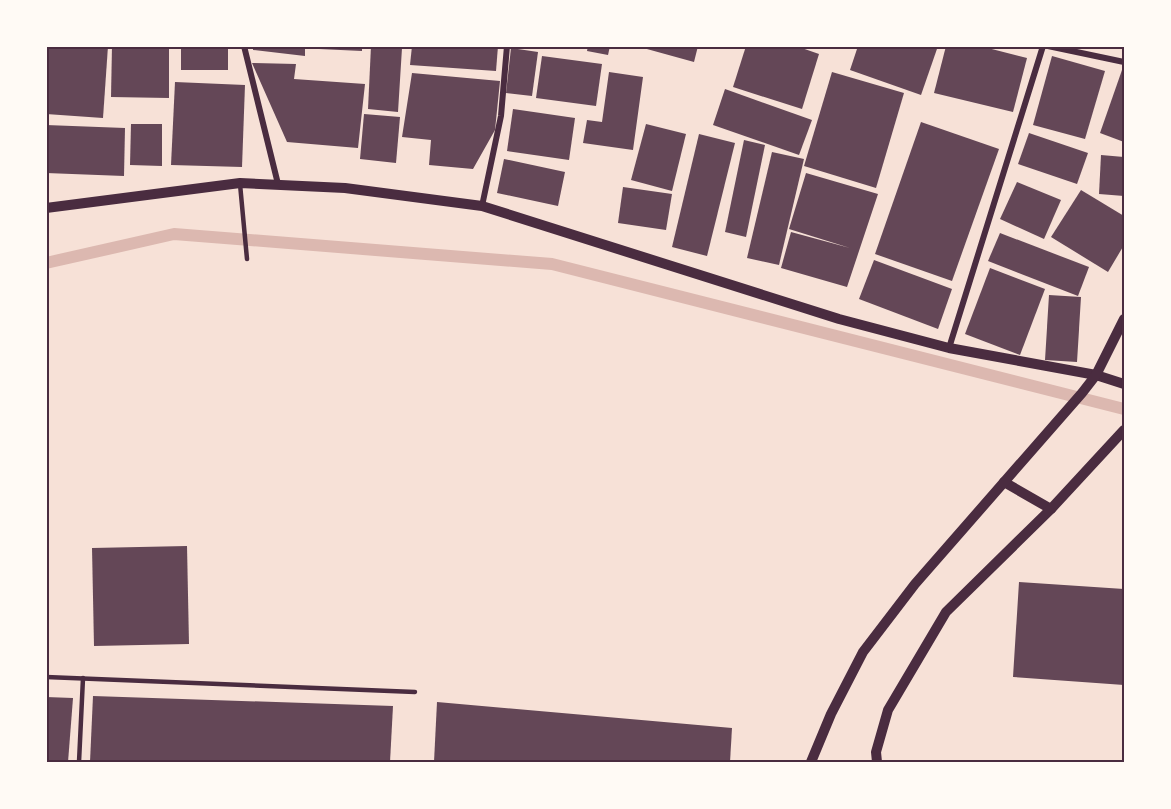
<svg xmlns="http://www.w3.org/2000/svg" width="1171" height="809" font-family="'Source Sans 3',sans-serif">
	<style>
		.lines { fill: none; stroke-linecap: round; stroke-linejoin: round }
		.stream { stroke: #dcb8b0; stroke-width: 12 }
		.building { fill: #644757 }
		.service { stroke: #4a2c40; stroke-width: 4.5 }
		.minor { stroke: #4a2c40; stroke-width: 6 }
		.tertiary { stroke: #4a2c40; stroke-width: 10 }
		.neatline { fill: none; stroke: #4a2c40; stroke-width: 2 }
	</style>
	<rect width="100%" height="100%" fill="#f7e1d7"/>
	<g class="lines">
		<path class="stream" d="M46,263L174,234L552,264L1124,409"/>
	</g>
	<g class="building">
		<path d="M46,46H108L103,118L46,114Z"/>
		<path d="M112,46H169V98L111,97Z"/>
		<rect x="181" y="46" width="47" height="24"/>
		<path d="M253,46H305V56L253,50Z"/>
		<path d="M320,46H362V51L319,49Z"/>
		<path d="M371,46L402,48L398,112L368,109Z"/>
		<path d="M412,46H498L496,71L410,65Z"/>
		<path d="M588,46H610L608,55L587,51Z"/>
		<path d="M636,46H698L694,62Z"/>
		<path d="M746,46H796L819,54L802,109L733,87Z"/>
		<path d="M858,46H938L921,95L850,70Z"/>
		<path d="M946,46H980L1027,58L1013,112L934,93Z"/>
		<path d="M511,48L538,52L532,96L506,93Z"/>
		<path d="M542,56L602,64L596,106L536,98Z"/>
		<path d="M1052,56L1105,71L1085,139L1033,125Z"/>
		<path d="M252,63L296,64L294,79L365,84L358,148L287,142Z"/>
		<path d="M1122,70L1124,71V142L1100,133Z"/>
		<path d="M609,72L643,77L633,150L583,143L587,120L602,122Z"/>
		<path d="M832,72L904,93L876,188L804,166Z"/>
		<path d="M412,73L500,81L495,130L473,169L429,165L431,140L402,137Z"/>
		<path d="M175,82L245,85L242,167L171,165Z"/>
		<path d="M725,89L812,120L799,155L713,125Z"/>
		<path d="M513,109L575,118L569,160L507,151Z"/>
		<path d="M364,114L400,117L396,163L360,159Z"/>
		<path d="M921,122L999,149L952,281L875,254Z"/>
		<path d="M131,124H162V166L130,165Z"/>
		<path d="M646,124L686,134L672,191L631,180Z"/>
		<path d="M46,125L125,128L124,176L46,173Z"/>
		<path d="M1029,133L1088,153L1077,184L1018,164Z"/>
		<path d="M699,134L735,143L707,256L672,247Z"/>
		<path d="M744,140L765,145L746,237L725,232Z"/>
		<path d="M772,152L804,159L779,265L747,258Z"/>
		<path d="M1101,155L1124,157V196L1099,194Z"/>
		<path d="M504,159L565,172L558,206L497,193Z"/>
		<path d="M806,173L878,194L847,287L781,268L791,232L850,248L789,229Z"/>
		<path d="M1017,182L1061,200L1044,239L1000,219Z"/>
		<path d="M623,187L672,194L666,230L618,223Z"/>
		<path d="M1081,190L1124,216V245L1108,272L1051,237Z"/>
		<path d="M1000,233L1089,267L1078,296L988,261Z"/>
		<path d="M874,260L952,289L938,329L859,299Z"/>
		<path d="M990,268L1045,289L1020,355L965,334Z"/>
		<path d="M1049,295L1081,297L1077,362L1045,360Z"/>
		<path d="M187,546L189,644L94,646L92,548Z"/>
		<path d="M1019,582L1124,589V685L1013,677Z"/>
		<path d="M93,696L393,706L390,762H90Z"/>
		<path d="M46,697L73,698L68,762H46Z"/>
		<path d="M437,702L732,728L730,762H434Z"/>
	</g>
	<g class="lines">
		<g class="service">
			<path d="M240,184L247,259"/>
			<path d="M46,677L415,692"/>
			<path d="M79,762L83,678"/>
		</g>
		<g class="minor">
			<path d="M244,46L278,184"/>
			<path d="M1048,46L1124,62"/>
			<path d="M482,206L501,116L507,46"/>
			<path d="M949,348L1043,46"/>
		</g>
		<g class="tertiary">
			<path d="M46,208L240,183L345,188L482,206L839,319L949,348L1096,375L1124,384"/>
			<path d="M1004,482L1051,509"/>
			<path d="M811,762L831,714L863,652L915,584L1082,393L1096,375L1124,319"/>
			<path d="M877,762L876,752L888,710L946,612L1051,509L1124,430"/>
		</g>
	</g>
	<rect width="1171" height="809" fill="none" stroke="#fffaf5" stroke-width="96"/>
	<rect x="48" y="48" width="1075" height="713" class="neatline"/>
</svg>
